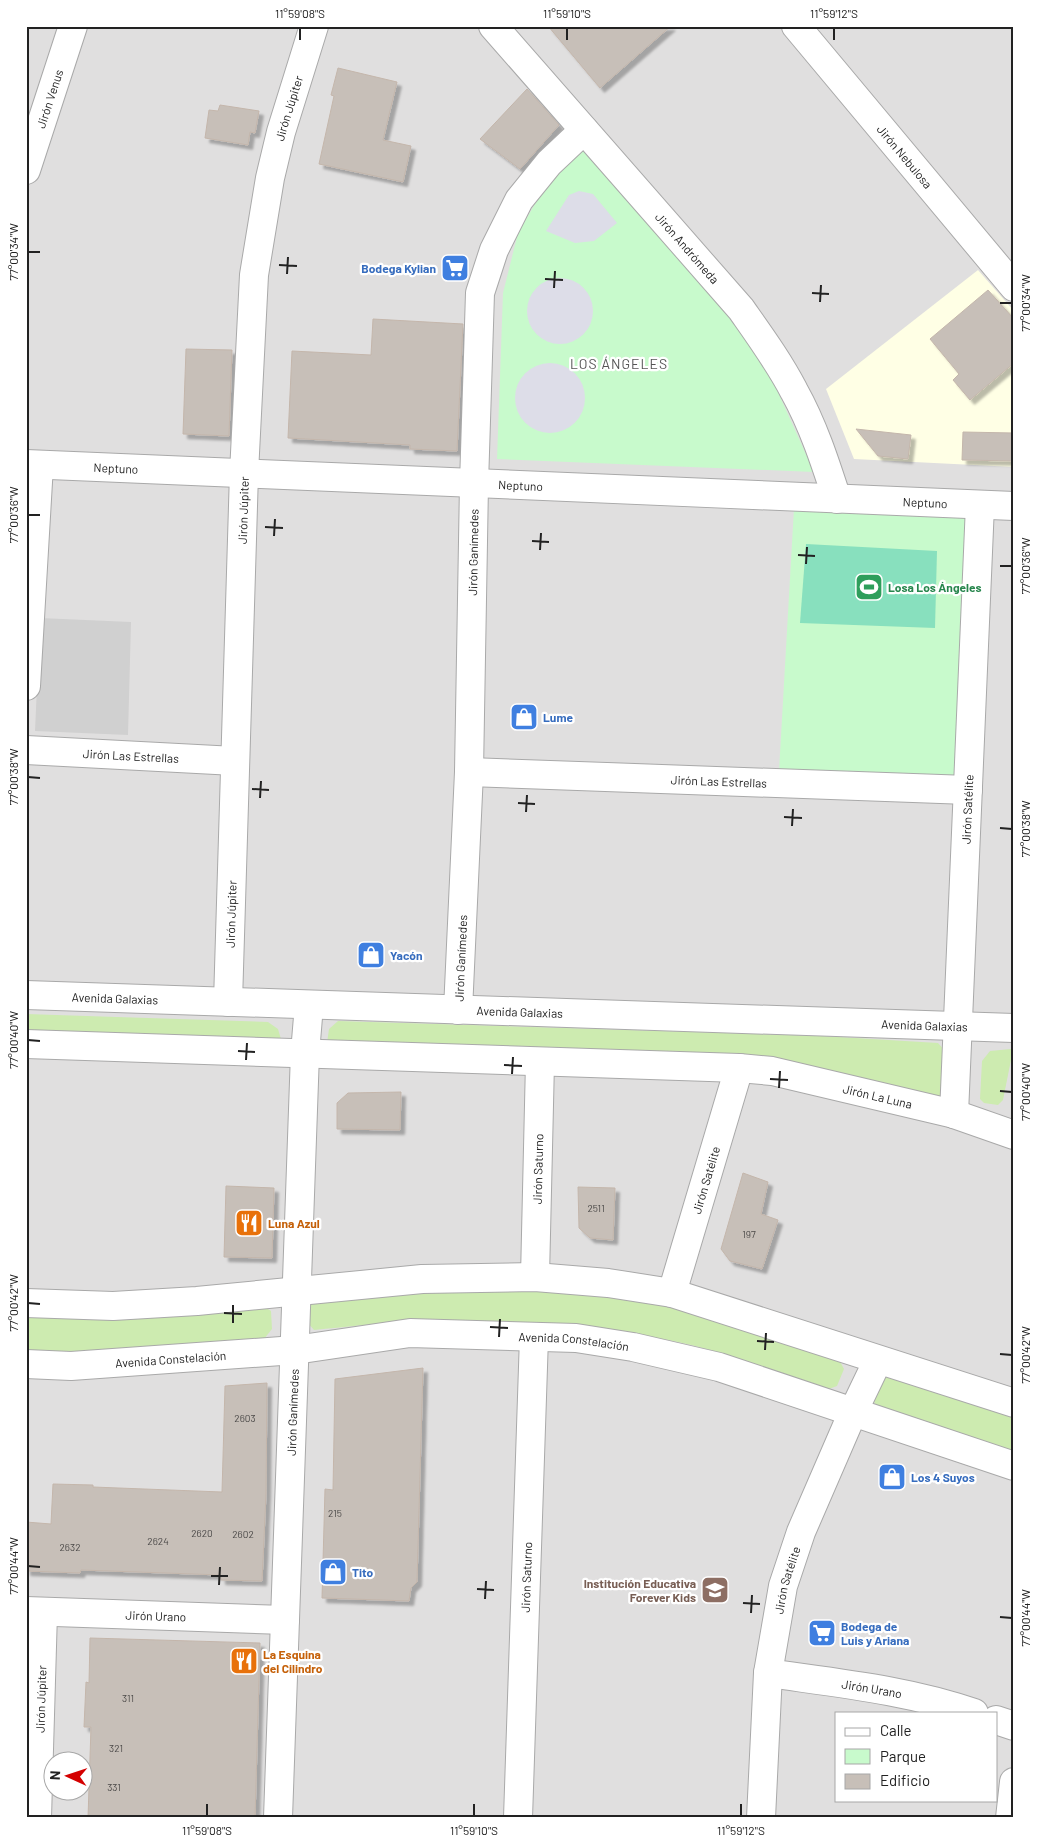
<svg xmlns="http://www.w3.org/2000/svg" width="1040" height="1844" font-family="Barlow,sans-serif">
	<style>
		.residential { fill: #e0dfdf; fill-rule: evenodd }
		.education { fill: #ffffe5 }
		.religious { fill: #d0d0d0 }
		.grass { fill: #cdebb0 }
		.park { fill: #c8facc }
		.pitch { fill: #88e0be }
		.plaza { fill: #dddde8 }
		.building { fill: #c7bfb8; stroke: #c4b6ab; filter: url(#shadow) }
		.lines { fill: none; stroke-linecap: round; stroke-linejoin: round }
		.minor-casing { stroke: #a9a9a9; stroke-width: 30 }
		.minor { stroke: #fff; stroke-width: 28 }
		.ticks { fill: none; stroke: #222; stroke-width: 2 }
		.labels { text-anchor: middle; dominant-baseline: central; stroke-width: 4.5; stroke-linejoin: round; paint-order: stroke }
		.number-label { font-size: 10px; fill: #4b4948 }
		.street-label { font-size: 12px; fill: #222; stroke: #fff }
		.shop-label { font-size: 12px; font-weight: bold; fill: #366cbe; stroke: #fff; text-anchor: start }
		.leisure-label { font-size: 12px; font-weight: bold; fill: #27864d; stroke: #fff; text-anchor: start }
		.food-label { font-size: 12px; font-weight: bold; fill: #c56008; stroke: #fff; text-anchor: start }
		.education-label { font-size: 12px; font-weight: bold; fill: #785e54; stroke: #fff; text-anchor: end }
		.neighbourhood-label { font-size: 14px; letter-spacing: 1px; fill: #555; stroke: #fff }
		.neatline { fill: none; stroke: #222; stroke-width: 2 }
		.ticks-label { font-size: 12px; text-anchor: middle; fill: #222 }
	</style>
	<defs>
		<filter id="shadow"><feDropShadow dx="4.5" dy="4.5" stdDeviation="1" flood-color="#0004"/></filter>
	</defs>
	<rect width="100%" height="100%" fill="#f2efe9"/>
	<path class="residential" d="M26,26H1014V1818H26ZM836,1713H996V1800H836ZM52,1762H82V1792H52Z"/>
	<path class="education" d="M978,270L1014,311V467L854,459L826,389Z"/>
	<path class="religious" d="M40,618L131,622L128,735L35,731Z"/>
	<g class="grass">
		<path d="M26,1014L268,1022L278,1029L281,1039L26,1036Z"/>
		<path d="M338,1021L822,1036L938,1043L949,1055L946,1095L931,1100L884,1093L327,1043L329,1029Z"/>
		<path d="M1011,1049L1012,1055L1003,1100L998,1105L984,1103L980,1099L982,1061L990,1051Z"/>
		<path d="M533,1288L647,1297L837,1356L844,1369L837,1386L826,1390C774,1372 722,1350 668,1340C583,1323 494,1320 408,1322C376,1323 345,1327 314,1330L307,1322L310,1304L323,1297Z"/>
		<path d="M262,1305L271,1311L272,1329L264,1339L105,1352L26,1351V1316Z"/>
		<path d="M888,1373L1014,1414V1453L877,1406L871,1398L879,1380Z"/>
	</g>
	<g class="park">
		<path d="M577,150L588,153L732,314L768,370L814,472L497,459L503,293L518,233L560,161Z"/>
		<path d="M794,508L971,509L957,781L779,771Z"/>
	</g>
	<path class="pitch" d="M806,544L937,551L935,628L800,623Z"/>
	<g class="plaza">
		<path d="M579,191L593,194L617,223L594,241L575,243L546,231L569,195Z"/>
		<circle cx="560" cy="311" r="33"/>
		<circle cx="550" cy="398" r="35"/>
	</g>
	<g class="building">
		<path d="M548,26H671L600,88Z"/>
		<path d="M338,68L397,82L383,140L411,146L403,182L319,164L334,96L331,95Z"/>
		<path d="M527,89L559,125L520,169L480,139Z"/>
		<path d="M220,105L259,111L255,133L250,132L248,145L205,138L209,110L218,111Z"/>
		<path d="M988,290L1014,319V363L970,400L953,380L959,374L930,339Z"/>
		<path d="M373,319L463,324L457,451L410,449V445L288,438L292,351L371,355Z"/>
		<path d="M186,349L232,350L229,436L183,434Z"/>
		<path d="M856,429L911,435L908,459L878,456Z"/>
		<path d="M963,432L1014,433V461L962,460Z"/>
		<path d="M401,1092L400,1130L337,1129V1103L348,1093Z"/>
		<path d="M743,1173L768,1182L761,1214L778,1220L762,1269L730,1261L721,1249Z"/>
		<path d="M226,1186L274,1188L272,1258L224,1257Z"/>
		<path d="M578,1187L615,1188L613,1240L590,1238L579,1228Z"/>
		<path d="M423,1368L417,1582L411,1588L409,1601L322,1598L325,1489L333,1490L335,1379Z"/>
		<path d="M267,1383L266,1494L262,1581L221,1580V1575L81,1570L80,1573L26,1571V1522L51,1524L53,1484L93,1485V1487L222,1492L225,1386Z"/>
		<path d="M90,1638L260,1643L255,1818H88L91,1727H84L86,1682L89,1683Z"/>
	</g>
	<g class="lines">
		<defs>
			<g id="minor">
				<path id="s1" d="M493,26L741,309C760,336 779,362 794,391C813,425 825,462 837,499"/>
				<path id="s2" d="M796,26L1014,287"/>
				<path id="s3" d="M26,170L73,26"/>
				<path id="s4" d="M26,464L1014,506"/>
				<path d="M26,686L39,465"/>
				<path id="s5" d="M26,750L235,761"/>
				<path id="s6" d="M469,772L968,790"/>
				<path id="s7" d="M26,995L1014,1028"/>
				<path id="s8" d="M228,1002L244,473L254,275L270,178L281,132L314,26"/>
				<path id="s9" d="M458,1010L469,772L474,484L480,293L494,250L519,200L549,163L584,130"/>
				<path id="s10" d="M26,1044L739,1068L772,1071L954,1114L1014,1135"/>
				<path id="s11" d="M954,1114L980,505"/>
				<path id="s12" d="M535,1277L540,1062"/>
				<path id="s13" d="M672,1293L739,1068"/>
				<path d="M26,1303L113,1306L197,1301L422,1279L535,1277L608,1283L672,1293L1014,1403"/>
				<path id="s14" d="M26,1364L71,1366L295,1350L410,1333L576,1338L633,1347L719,1367L1014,1466"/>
				<path id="s15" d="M26,1611L285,1620"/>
				<path id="s16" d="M768,1673C837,1683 908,1690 974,1713"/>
				<path d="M996,1720L1014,1726"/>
				<path id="s17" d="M37,1818L43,1612"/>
				<path id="s18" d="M278,1818L305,1053L309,1005"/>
				<path id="s19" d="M518,1818L534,1337"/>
				<path id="s20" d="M761,1818L768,1673L783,1586L801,1532L853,1412L878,1360"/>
				<path d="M1010,1818L1014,1782"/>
			</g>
		</defs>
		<use href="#minor" class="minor-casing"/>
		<use href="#minor" class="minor"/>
	</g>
	<path class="ticks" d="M300,40V28M567,40V28M834,40V28M28,252H40M279,265L297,266M287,274L288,257M545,279L563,280M554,288L555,271M812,293L829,294M820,302L821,285M1000,303H1012M28,515H40M265,527L283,528M274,536L275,519M532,541L549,542M540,550L541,533M798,555L815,556M806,564L807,547M1000,566H1012M28,777L40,778M252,789L269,790M260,798L261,781M518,803L535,804M526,812L527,795M784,817L802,818M792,826L793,809M1000,828L1012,829M28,1040L40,1041M238,1051L255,1052M246,1060L247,1043M504,1065L522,1066M512,1074L513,1057M770,1079L788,1080M779,1088L780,1071M1000,1091L1012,1092M28,1303L40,1304M224,1313L242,1314M233,1323V1305M490,1327L508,1328M499,1337L500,1319M757,1341L774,1342M765,1350L766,1333M1000,1354L1012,1355M28,1566L40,1567M211,1576H228M219,1585L220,1567M477,1589L494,1590M485,1599L486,1581M743,1603L760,1604M751,1613L752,1595M1000,1617L1012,1618M207,1816V1804M474,1816V1804M741,1816V1804"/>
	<defs>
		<symbol id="supermarket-square" viewBox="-11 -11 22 22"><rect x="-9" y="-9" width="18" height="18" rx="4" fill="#3f7fe0" stroke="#fff"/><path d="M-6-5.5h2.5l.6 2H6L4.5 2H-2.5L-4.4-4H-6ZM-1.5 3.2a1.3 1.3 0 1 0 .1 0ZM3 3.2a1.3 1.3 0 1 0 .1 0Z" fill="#fff"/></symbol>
		<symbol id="stadium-square" viewBox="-11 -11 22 22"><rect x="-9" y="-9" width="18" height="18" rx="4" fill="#2e9e5b" stroke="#fff"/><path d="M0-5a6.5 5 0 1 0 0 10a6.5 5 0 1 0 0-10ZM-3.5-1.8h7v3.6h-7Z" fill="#fff"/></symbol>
		<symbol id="shop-square" viewBox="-11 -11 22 22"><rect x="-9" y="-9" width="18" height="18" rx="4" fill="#3f7fe0" stroke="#fff"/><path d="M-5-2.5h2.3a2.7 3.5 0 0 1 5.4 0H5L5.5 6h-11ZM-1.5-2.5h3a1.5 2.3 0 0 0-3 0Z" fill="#fff"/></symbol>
		<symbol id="restaurant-square" viewBox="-11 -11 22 22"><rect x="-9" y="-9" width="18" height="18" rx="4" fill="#e8710a" stroke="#fff"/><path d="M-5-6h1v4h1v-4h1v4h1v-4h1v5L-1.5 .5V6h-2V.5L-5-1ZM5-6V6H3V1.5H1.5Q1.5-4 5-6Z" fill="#fff"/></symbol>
		<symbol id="school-square" viewBox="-11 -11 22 22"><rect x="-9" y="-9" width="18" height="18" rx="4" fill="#8d6e63" stroke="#fff"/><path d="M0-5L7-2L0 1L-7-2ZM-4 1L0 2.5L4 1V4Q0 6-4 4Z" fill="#fff"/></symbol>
	</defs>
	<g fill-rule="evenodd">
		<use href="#supermarket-square" x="439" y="252" width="32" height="32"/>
		<use href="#stadium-square" x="853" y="571" width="32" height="32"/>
		<use href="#shop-square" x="508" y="701" width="32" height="32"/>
		<use href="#shop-square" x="355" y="939" width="32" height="32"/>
		<use href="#restaurant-square" x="233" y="1207" width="32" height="32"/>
		<use href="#shop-square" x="876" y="1461" width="32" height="32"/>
		<use href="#shop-square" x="317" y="1556" width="32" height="32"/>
		<use href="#school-square" x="699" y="1574" width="32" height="32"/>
		<use href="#supermarket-square" x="806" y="1617" width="32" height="32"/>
		<use href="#restaurant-square" x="228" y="1645" width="32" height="32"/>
	</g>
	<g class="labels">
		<g class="number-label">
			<text x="596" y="1208">2511</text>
			<text x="749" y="1234">197</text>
			<text x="245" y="1418">2603</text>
			<text x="335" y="1513">215</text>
			<text x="202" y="1533">2620</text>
			<text x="243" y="1534">2602</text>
			<text x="158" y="1541">2624</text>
			<text x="70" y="1547">2632</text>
			<text x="128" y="1698">311</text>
			<text x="116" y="1748">321</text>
			<text x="114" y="1787">331</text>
		</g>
		<g class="street-label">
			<text stroke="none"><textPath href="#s3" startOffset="75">Jirón Venus</textPath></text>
			<text stroke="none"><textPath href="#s8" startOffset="898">Jirón Júpiter</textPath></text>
			<text stroke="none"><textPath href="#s2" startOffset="170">Jirón Nebulosa</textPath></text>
			<text stroke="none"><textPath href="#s1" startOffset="295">Jirón Andrómeda</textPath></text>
			<text stroke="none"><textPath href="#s4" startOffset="90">Neptuno</textPath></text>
			<text stroke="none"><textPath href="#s4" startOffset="495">Neptuno</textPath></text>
			<text stroke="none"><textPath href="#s4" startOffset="900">Neptuno</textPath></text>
			<text stroke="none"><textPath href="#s8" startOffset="492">Jirón Júpiter</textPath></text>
			<text stroke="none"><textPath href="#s9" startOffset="458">Jirón Ganímedes</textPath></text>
			<text stroke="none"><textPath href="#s5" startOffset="105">Jirón Las Estrellas</textPath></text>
			<text stroke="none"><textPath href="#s6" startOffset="250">Jirón Las Estrellas</textPath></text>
			<text stroke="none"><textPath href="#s11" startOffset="305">Jirón Satélite</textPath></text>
			<text stroke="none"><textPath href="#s8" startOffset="88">Jirón Júpiter</textPath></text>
			<text stroke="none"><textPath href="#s9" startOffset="52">Jirón Ganímedes</textPath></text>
			<text stroke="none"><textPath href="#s7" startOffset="89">Avenida Galaxias</textPath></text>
			<text stroke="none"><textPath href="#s7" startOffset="494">Avenida Galaxias</textPath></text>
			<text stroke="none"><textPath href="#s7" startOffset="899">Avenida Galaxias</textPath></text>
			<text stroke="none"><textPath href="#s10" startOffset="855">Jirón La Luna</textPath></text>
			<text stroke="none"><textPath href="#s12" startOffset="108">Jirón Saturno</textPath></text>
			<text stroke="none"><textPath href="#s13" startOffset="118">Jirón Satélite</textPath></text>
			<text stroke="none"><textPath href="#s14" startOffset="550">Avenida Constelación</textPath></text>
			<text stroke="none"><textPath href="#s14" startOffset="145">Avenida Constelación</textPath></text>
			<text stroke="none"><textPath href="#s18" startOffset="406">Jirón Ganímedes</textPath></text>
			<text stroke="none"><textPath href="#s19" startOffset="241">Jirón Saturno</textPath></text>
			<text stroke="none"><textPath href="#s20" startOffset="240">Jirón Satélite</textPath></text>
			<text stroke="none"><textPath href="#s15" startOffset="130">Jirón Urano</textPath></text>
			<text stroke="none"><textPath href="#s16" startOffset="105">Jirón Urano</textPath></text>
			<text stroke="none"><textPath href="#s17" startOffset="119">Jirón Júpiter</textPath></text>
		</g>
		<g class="shop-label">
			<text x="436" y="268" text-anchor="end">Bodega Kylian</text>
			<text x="543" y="717">Lume</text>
			<text x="390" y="955">Yacón</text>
			<text x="911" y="1477">Los 4 Suyos</text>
			<text x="352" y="1572">Tito</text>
			<text x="841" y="1626">Bodega de<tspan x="841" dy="14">Luis y Ariana</tspan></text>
		</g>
		<g class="leisure-label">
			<text x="888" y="587">Losa Los Ángeles</text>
		</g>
		<g class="food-label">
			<text x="268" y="1223">Luna Azul</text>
			<text x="263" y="1654">La Esquina<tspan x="263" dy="14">del Cilindro</tspan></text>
		</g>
		<g class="education-label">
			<text x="696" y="1583">Institución Educativa<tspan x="696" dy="14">Forever Kids</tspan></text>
		</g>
		<g class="neighbourhood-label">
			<text x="619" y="363">LOS ÁNGELES</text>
		</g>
	</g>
	<rect width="1040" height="1844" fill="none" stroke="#ffffff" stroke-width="55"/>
	<rect x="835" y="1712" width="162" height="90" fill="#ffffff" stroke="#a7a7a7"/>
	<rect x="845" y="1728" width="25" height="8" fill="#ffffff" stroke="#a7a7a7"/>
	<text x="880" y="1736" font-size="15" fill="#222222">Calle</text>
	<rect x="845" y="1749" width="25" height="15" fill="#c8facc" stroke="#a7a7a7"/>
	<text x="880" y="1762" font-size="15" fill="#222222">Parque</text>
	<rect x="845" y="1774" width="25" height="15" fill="#c7bfb8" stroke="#a7a7a7"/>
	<text x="880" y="1786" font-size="15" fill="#222222">Edificio</text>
	<g transform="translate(68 1776) rotate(273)"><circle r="24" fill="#ffffff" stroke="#a7a7a7"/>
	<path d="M0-4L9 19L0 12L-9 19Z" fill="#d40000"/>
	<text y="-8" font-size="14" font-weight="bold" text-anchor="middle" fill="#222222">N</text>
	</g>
	<rect x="28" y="28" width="984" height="1788" class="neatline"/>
	<g class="ticks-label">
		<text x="300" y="18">11°59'08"S</text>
		<text x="567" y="18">11°59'10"S</text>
		<text x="834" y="18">11°59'12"S</text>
		<text transform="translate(14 252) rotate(-90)" y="4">77°00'34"W</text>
		<text transform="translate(1026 303) rotate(-90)" y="4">77°00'34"W</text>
		<text transform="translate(14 515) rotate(-90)" y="4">77°00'36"W</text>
		<text transform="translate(1026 566) rotate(-90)" y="4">77°00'36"W</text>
		<text transform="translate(14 777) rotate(-90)" y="4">77°00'38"W</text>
		<text transform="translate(1026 829) rotate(-90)" y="4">77°00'38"W</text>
		<text transform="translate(14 1040) rotate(-90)" y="4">77°00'40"W</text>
		<text transform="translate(1026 1092) rotate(-90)" y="4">77°00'40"W</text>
		<text transform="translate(14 1303) rotate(-90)" y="4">77°00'42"W</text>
		<text transform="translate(1026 1355) rotate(-90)" y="4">77°00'42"W</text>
		<text transform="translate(14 1566) rotate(-90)" y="4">77°00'44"W</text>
		<text transform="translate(1026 1618) rotate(-90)" y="4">77°00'44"W</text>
		<text x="207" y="1835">11°59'08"S</text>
		<text x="474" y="1835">11°59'10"S</text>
		<text x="741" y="1835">11°59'12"S</text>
	</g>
</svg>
